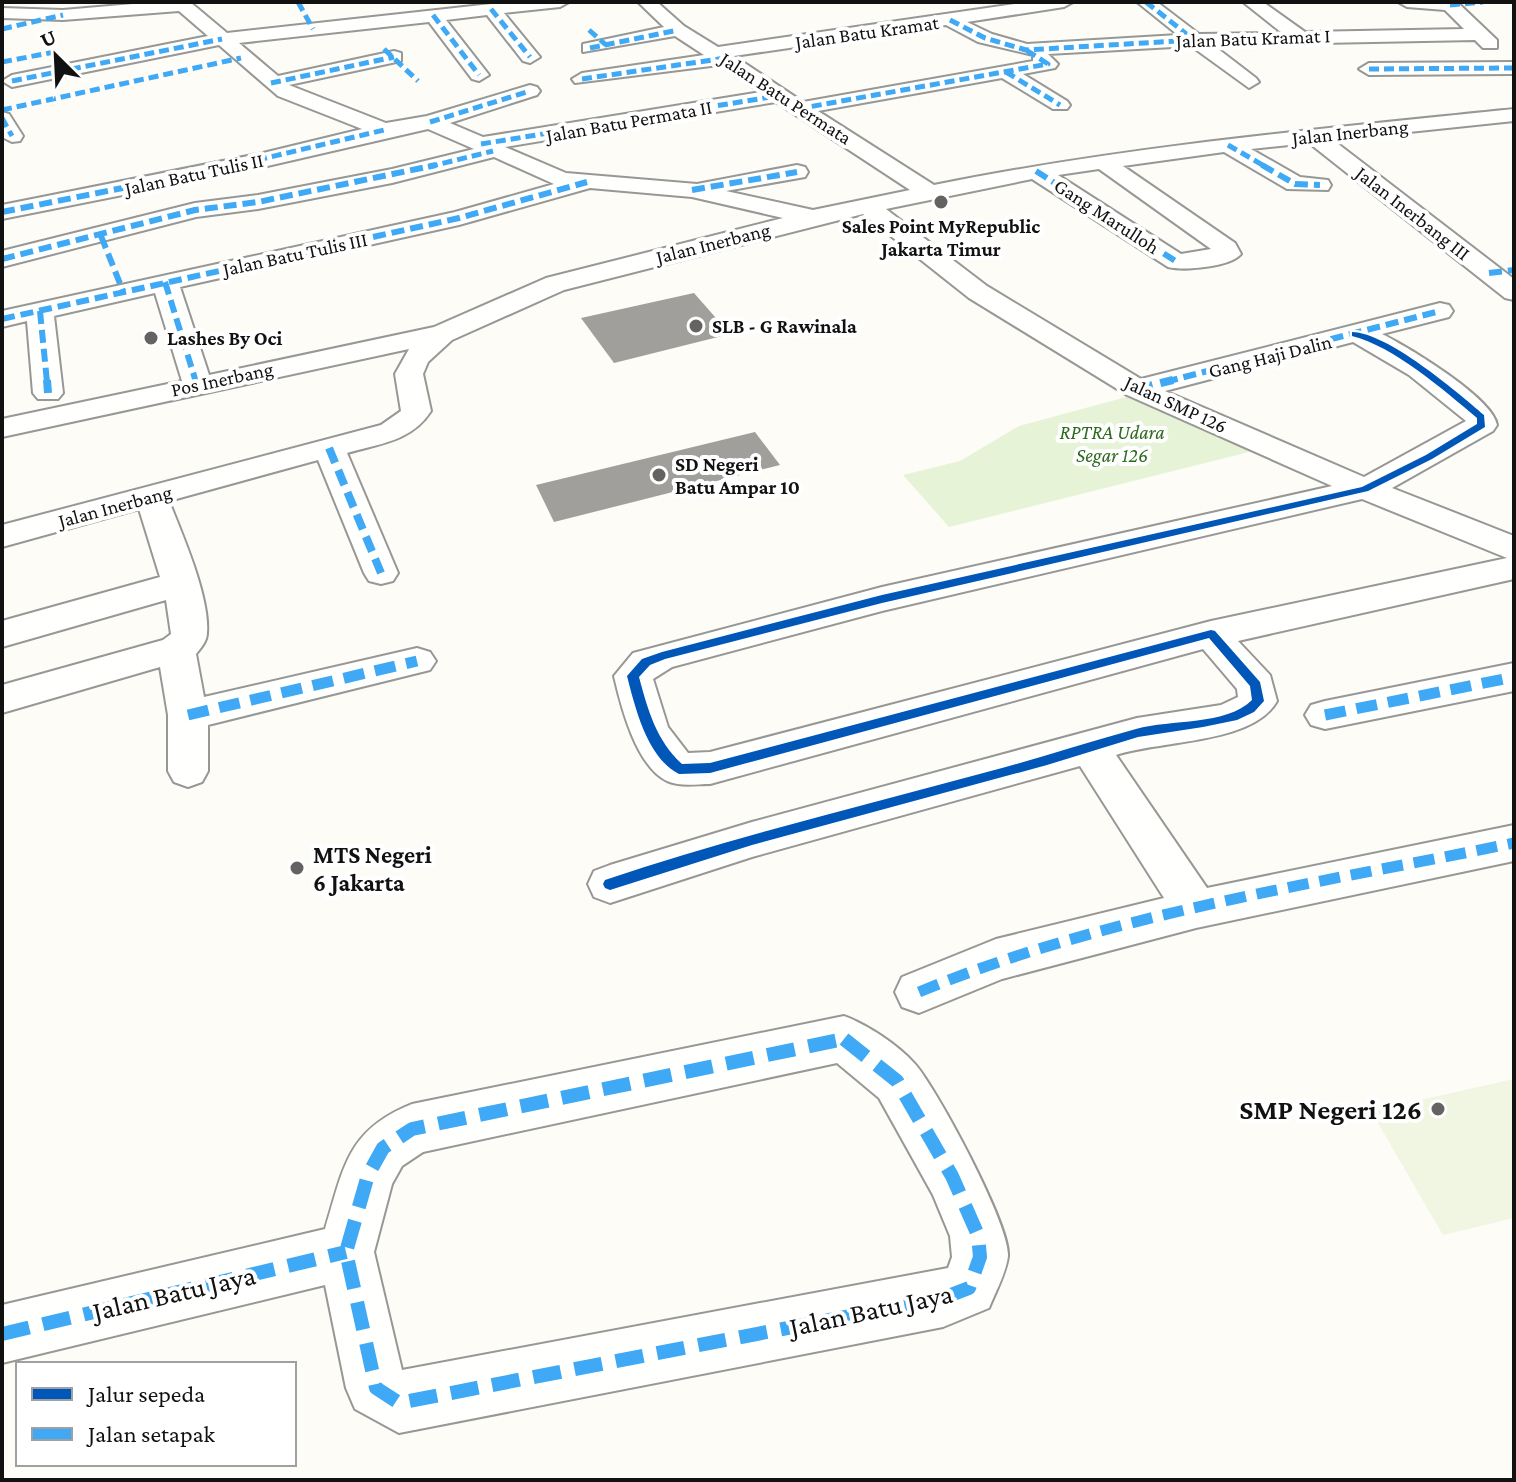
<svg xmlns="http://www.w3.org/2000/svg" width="1516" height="1482" font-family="'Crimson Pro',serif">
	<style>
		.green { fill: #e7f3d7 }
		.pitch { fill: #f0f6e1 }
		.building { fill: #a19f9c }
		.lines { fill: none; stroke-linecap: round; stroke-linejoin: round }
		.minor-casing { stroke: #979795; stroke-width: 4 }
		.minor { fill: #fffffe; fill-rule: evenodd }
		.quiet-far4 { stroke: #3fa9f5; stroke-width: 5; stroke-dasharray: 10 5; stroke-linecap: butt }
		.quiet-far3 { stroke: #3fa9f5; stroke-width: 6; stroke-dasharray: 13 6; stroke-linecap: butt }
		.quiet-far2 { stroke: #3fa9f5; stroke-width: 8; stroke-dasharray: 16 8; stroke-linecap: butt }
		.quiet-far1 { stroke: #3fa9f5; stroke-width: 11; stroke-dasharray: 21 11; stroke-linecap: butt }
		.quiet { stroke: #3fa9f5; stroke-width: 14; stroke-dasharray: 28 14; stroke-linecap: butt }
		.cycleway-casing { stroke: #fff; stroke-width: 5 }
		.cycleway { fill: #0057b8; fill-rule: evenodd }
		.poi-dot { fill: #646362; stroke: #fff; stroke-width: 3 }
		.labels { text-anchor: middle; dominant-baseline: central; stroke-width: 8; stroke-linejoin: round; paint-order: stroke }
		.far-street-label { font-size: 20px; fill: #111; stroke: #fff }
		.far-poi-label { font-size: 20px; font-weight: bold; fill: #111; stroke: #fff; text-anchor: start }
		.far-park-label { font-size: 20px; font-style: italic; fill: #2f6b1f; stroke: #fff }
		.poi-label { font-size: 24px; font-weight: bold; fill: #111; stroke: #fff; text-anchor: start }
		.near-poi-label { font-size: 28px; font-weight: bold; fill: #111; stroke: #fff; text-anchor: end }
		.near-street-label { font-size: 28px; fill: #111; stroke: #fff }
	</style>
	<rect width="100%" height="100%" fill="#fdfcf7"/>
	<path class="green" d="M1130,396L1253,451L949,527L903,475L960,461L1019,426Z"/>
	<path class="pitch" d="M1514,1079V1218L1443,1235L1371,1111Z"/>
	<g class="building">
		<path d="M694,293L730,334L614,363L581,318Z"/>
		<path d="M755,432L780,465L554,522L536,485Z"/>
	</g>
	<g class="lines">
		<defs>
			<g id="minor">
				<path d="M156,2H190L227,33L491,4L569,2L560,7L504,13L540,57L530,63L523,61L487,15L446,20L489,75L479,81L472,79L429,22L239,43L278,76L394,51L401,53V61L289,85L386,123L427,116L530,85L537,87L540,91L537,95L450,123L483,137L761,92L719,65L575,83L572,79L582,73L704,55L675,36L583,52V44L664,27L638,2H657L684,26L718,47L1028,2H1073L1064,7L967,22L992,34L1027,44L1178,35L1137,2H1157L1199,34L1282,33L1243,2H1263L1305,32L1464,29L1445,10L1407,7L1398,2H1457L1497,40V48H1483L1475,40L1213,45L1256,78L1259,82L1249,88L1191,46L1048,54L1058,64L1055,68L1023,74L1067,101L1070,105L1067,109H1053L1002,78L818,111L934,185C1126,146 1320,129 1514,109V121L1333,140L1514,279V300L1505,298L1309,143L1251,149L1300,177L1328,180L1331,185L1328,190L1287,189L1224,152L1123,166L1235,243L1241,254C1230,267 1184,271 1168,267L1032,179L886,209L987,286L1141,379L1440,303L1449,305L1453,311L1449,317L1382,334C1408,347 1493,398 1497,425L1493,431L1392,488L1514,536V579L1238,641L1270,675L1277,701C1253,744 1161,740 1116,755L1207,888L1514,825V861L1196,928L1002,979L919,1013L902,1007L895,992L902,977L996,939L1164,898L1080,766L752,857L610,903L594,897L588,884L594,871L610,865L752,822L1137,718L1221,705L1238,697L1237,689L1203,649L710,784C696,784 680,787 667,781C636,766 621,706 614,676L633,653L882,587L1332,486L1127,395L969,298L863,214L564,290L452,340L428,362L423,374L431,411C412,441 379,444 347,453L398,573L393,581L381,584L369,581L364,573L318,460L169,501C182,534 210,597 207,633C207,641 201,648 196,654L204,697L417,648L430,652L436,661L430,670L208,725V771L202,782L188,787L174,782L168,771V715L160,667L2,713V685L163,640L171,634L166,600L2,647V621L160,577L139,509L2,547V525L381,425L401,411L395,374L409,349L2,437V419L182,381L155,293L54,316L63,393L58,399H38L33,393L27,321L2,327V311L455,212L554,184L494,157L392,183L258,209L196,217L2,267V251L195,203L258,195L392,169L474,149L428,129L263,167L2,219V205L263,153L362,129L278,96L219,45L12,87L2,81L12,75L208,36L179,11L63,20L2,18V8L63,10ZM946,25L978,42L1033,55V61L803,102L734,56ZM776,102L910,190L813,210L726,191L805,177L808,172L805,167L797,165L697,184L566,173L505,147ZM1099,169L1211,249L1181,254L1058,175ZM590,188L692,197L783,218L546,278L434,327L209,375L180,287L459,225ZM1353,342L1409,375L1466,421L1364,477L1165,391ZM1362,499L1507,558L1211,621L710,752L688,753L668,727L653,679L672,667L882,611Z"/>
				<path d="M1512,62V74L1369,75L1359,69L1369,63Z"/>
				<path d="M2,112L9,114L23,136L20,141L12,142L2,137Z"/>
				<path d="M1514,663V691L1325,729L1311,725L1305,715L1311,705L1325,701Z"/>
				<path d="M844,1016C868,1025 898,1045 915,1064C937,1089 1010,1225 1008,1256C1006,1273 995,1293 989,1308L943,1327L399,1433L355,1409L346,1388L325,1285L2,1363V1305L325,1229C344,1167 347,1130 412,1104ZM837,1063L879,1098L933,1195L950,1236L952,1257L948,1268L402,1370L374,1252L392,1184L402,1166L423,1152Z"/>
			</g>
		</defs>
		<use href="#minor" class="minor-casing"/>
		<use href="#minor" class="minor"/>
		<g class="quiet-far4">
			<path d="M298,2L313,29"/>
			<path d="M1146,2L1194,40"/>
			<path d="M1450,5L1483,2"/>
			<path d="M491,9L530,57"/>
			<path d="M433,15L479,75"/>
			<path d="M950,20L985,38L1026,50L1194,40"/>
			<path d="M2,29L63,15"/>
			<path d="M589,30L606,45"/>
			<path d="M590,48L678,30"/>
			<path d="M384,49L418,81"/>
			<path d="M2,62L60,51"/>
			<path d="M1369,69L1512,68"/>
			<path d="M1006,72L1060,105"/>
			<path d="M582,79L726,58"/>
			<path d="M12,81L222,39"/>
			<path d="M271,83L394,57"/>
			<path d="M797,109L1048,64L1026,50"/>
			<path d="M2,110L241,58"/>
			<path d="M2,118L12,136"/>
			<path d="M430,122L530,91"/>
			<path d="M481,144L777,96"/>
			<path d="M1228,145L1266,167"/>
			<path d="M228,167L384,130"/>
			<path d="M428,167L493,151"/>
		</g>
		<g class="quiet-far3">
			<path d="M1262,165L1295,184L1320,185"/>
			<path d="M1036,171L1177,262"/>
			<path d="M692,190L797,172"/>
			<path d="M2,212L238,165"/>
			<path d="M101,236L123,291"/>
			<path d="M2,259L195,210L258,202L436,165"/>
			<path d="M1489,273L1514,270"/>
			<path d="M165,282L196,382"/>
			<path d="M40,311L47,382"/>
			<path d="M2,319L459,218L587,182"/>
			<path d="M1165,382L1440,311"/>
		</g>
		<g class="quiet-far2">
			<path d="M47,380L48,393"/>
			<path d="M196,380L197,384"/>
			<path d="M1137,389L1173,380"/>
			<path d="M329,448L381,573"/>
		</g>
		<g class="quiet-far1">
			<path d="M188,715L417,661"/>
			<path d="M1325,715L1514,677"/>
			<path d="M919,992C1107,914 1315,884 1514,843"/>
		</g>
		<g class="quiet">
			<path d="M844,1039L897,1081L952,1176L978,1235L980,1257L969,1288L943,1298L399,1403L376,1388L346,1252L368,1175L383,1148L412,1129Z"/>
			<path d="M2,1334L346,1252"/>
		</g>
		<defs>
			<path id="cycleway" d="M1352,332C1388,333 1456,391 1484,415L1485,427L1432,459L1368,491L882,603L665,659L650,665L639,677C648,710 656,740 682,764L710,763L1211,630L1215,631L1260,682L1264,701L1254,712L1237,720L1203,727L1138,737L1047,765L752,845L610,890L605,888L603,884L605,880C736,836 870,804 1002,768C1047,756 1091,741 1136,729C1171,719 1226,726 1252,700L1250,686L1209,638L710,773L679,774C647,758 635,707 627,676L642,659L662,652L882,595L1362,487L1426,455L1477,424V418C1444,390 1393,346 1352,336Z"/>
		</defs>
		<use href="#cycleway" class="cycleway-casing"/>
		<use href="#cycleway" class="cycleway"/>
	</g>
	<g class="poi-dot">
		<circle cx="941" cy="202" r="8"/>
		<circle cx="696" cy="326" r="8"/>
		<circle cx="151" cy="338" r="8"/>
		<circle cx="659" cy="475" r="8"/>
		<circle cx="297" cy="868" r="8"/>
		<circle cx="1438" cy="1109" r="8"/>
	</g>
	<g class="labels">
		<g class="far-street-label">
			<text transform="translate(867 32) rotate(-8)">Jalan Batu Kramat</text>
			<text transform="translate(1253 38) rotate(-2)">Jalan Batu Kramat I</text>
			<text transform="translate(786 98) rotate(33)">Jalan Batu Permata</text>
			<text transform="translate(629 121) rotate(-10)">Jalan Batu Permata II</text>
			<text transform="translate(1350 132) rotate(-6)">Jalan Inerbang</text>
			<text transform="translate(194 174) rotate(-12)">Jalan Batu Tulis II</text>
			<text transform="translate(1413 213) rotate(38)">Jalan Inerbang III</text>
			<text transform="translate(1107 216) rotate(33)">Gang Marulloh</text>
			<text transform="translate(713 243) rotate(-14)">Jalan Inerbang</text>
			<text transform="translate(295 254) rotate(-12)">Jalan Batu Tulis III</text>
			<text transform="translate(1270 356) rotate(-14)">Gang Haji Dalin</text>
			<text transform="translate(222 379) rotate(-12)">Pos Inerbang</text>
			<text transform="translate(1176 404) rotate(25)">Jalan SMP 126</text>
			<text transform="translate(115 506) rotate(-15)">Jalan Inerbang</text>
		</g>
		<g class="far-poi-label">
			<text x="941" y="226" text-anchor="middle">Sales Point MyRepublic<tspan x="941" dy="23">Jakarta Timur</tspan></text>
			<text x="712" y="326">SLB - G Rawinala</text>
			<text x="167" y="338">Lashes By Oci</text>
			<text x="675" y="464">SD Negeri<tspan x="675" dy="23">Batu Ampar 10</tspan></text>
		</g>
		<g class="far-park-label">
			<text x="1112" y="432">RPTRA Udara<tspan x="1112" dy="23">Segar 126</tspan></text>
		</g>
		<g class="poi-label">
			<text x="313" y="854">MTS Negeri<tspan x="313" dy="28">6 Jakarta</tspan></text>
		</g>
		<g class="near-poi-label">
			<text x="1422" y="1109">SMP Negeri 126</text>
		</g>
		<g class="near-street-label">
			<text transform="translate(174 1293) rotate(-13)">Jalan Batu Jaya</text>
			<text transform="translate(871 1310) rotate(-12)">Jalan Batu Jaya</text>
		</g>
	</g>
	<rect width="1516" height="1482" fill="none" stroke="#111111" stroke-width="8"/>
	<rect x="16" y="1362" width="280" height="104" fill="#ffffff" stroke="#a0a0a0" stroke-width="2"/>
	<rect x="32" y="1388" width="40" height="12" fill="#0057b8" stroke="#a0a0a0" stroke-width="2"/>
	<text x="88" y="1402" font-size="24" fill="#111111">Jalur sepeda</text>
	<rect x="32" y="1428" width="40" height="12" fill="#3fa9f5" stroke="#a0a0a0" stroke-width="2"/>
	<text x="88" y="1442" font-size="24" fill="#111111">Jalan setapak</text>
	<g transform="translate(56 56) rotate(336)" stroke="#ffffff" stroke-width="6" paint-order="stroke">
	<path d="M0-6L14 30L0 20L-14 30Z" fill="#111111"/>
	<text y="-12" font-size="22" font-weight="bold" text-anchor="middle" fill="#111111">U</text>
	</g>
</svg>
